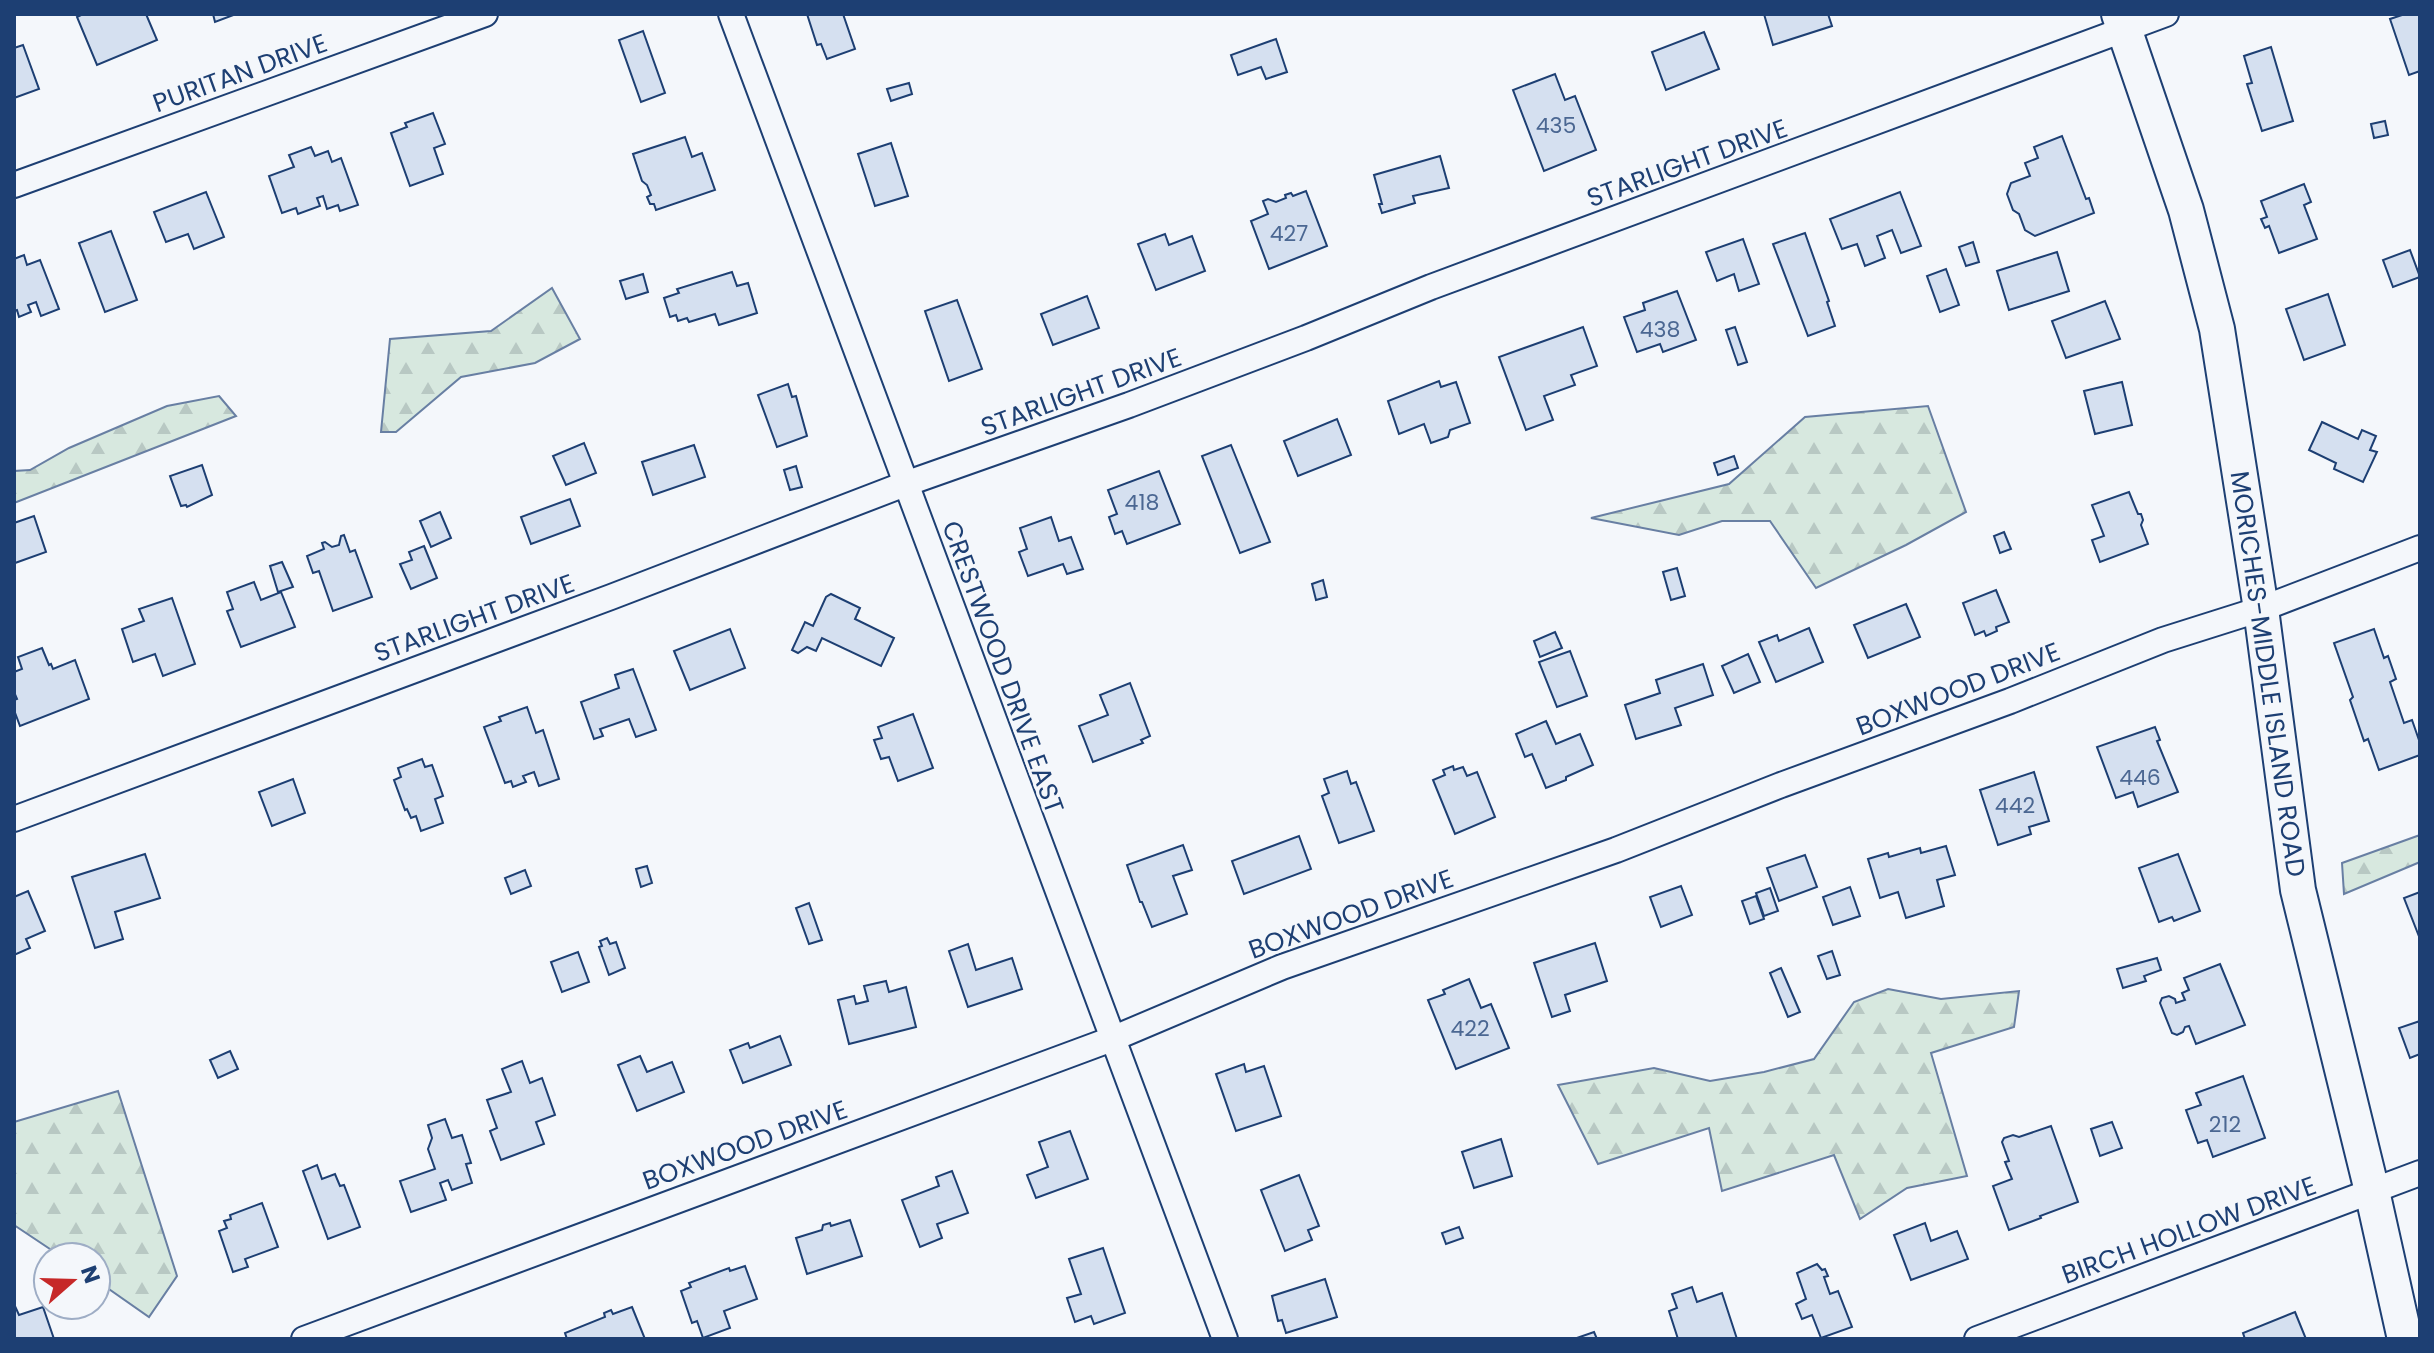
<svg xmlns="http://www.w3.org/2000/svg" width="2434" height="1353" font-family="Poppins,sans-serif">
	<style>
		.forest { fill: url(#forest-firs); stroke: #687fa3; stroke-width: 2 }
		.building { fill: #d5e0f0; stroke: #1d3f73; stroke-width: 2 }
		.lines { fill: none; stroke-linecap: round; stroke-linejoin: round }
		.street-casing { stroke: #1d3f73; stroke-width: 28 }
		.secondary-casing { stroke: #1d3f73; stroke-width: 38 }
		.street { stroke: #f4f7fb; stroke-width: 24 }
		.secondary { stroke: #f4f7fb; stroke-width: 34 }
		.labels { text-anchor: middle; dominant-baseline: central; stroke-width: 6; stroke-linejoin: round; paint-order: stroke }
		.number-label { font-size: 22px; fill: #4b6792 }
		.street-label { font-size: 26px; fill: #1d3f73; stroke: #f4f7fb }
	</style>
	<defs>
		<pattern id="forest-firs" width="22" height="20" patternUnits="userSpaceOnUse" patternTransform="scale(2)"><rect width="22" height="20" fill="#d7e8df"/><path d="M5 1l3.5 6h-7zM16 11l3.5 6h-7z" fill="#b8c8c3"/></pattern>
	</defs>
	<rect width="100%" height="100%" fill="#f4f7fb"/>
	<g class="forest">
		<path d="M552,288L580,339L535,363L461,377L396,432H381L390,339L491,331Z"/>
		<path d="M219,396L236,416L14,503V471L30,470L69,448L167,406Z"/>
		<path d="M1928,406L1966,512L1906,545L1816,588L1770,521H1722L1679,535L1591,518L1729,484L1805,417Z"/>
		<path d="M2420,835V862L2344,894L2342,863Z"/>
		<path d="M1888,989L1941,999L2019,991L2014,1027L1931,1053L1967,1176L1907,1188L1860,1219L1834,1155L1722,1191L1709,1128L1598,1164L1558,1085L1654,1068L1710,1081L1764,1072L1814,1059L1854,1002Z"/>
		<path d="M118,1091L177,1276L149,1317L96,1280V1257H62L14,1225V1122Z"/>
	</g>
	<g class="building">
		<path d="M83,14H146L157,40L97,65L77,17Z"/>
		<path d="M213,14H236L215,22Z"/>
		<path d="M807,14H843L855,49L827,59L821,44L817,45Z"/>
		<path d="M1764,14H1828L1832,26L1773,45Z"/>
		<path d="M2405,14H2420V71L2409,75L2390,19Z"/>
		<path d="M643,31L665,93L641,102L619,40Z"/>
		<path d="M1704,32L1719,69L1666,90L1652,52Z"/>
		<path d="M1276,39L1287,72L1266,79L1261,67L1238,75L1231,55Z"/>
		<path d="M23,45L39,89L14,98V48Z"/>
		<path d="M2271,47L2293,121L2262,131L2247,84L2252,83L2244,56Z"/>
		<path d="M1555,74L1565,100L1575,96L1596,150L1544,171L1513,90Z"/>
		<path d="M909,83L912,94L891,101L887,89Z"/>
		<path d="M433,113L445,144L434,148L443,174L410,186L391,133L407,127L405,123Z"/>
		<path d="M2385,121L2388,135L2374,138L2371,124Z"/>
		<path d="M2062,136L2086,199L2089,198L2094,213L2035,236L2025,230L2019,214L2013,210L2007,194L2011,183L2030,176L2025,163L2038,158L2034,147Z"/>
		<path d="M685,137L692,157L702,153L715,190L656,210L654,204H650L647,197L651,195L647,185L642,181L633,154Z"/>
		<path d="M891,143L908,196L875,206L858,154Z"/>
		<path d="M311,147L315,156L328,151L332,162L341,158L358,205L340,211L338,205L327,209L323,196L317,198L320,206L298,214L296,208L282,213L269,176L294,167L289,155Z"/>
		<path d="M1440,156L1449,188L1413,196L1415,203L1382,213L1379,204H1382L1374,175Z"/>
		<path d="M2304,184L2311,202L2304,205L2317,239L2279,253L2269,226L2265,228L2261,219L2267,217L2261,201Z"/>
		<path d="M1306,191L1327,246L1269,269L1251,221L1268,214L1263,201L1268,199L1276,202L1286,198L1285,195L1291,193L1293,196Z"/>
		<path d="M206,192L224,237L194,249L188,234L166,242L154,212Z"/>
		<path d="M1900,192L1921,246L1901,253L1892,230L1877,236L1885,258L1865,266L1857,244L1842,249L1830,219Z"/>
		<path d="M111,231L137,300L105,312L79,243Z"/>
		<path d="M1805,233L1829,301L1827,302L1835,326L1808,336L1773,244Z"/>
		<path d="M1165,234L1169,245L1192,236L1205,271L1156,290L1138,244Z"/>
		<path d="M1743,239L1759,284L1739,291L1734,274L1717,281L1706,252Z"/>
		<path d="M1973,242L1979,262L1966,266L1959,247Z"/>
		<path d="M2410,250L2420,277L2393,287L2383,260Z"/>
		<path d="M2057,252L2069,291L2009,310L1997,271Z"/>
		<path d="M24,255L27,265L40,260L59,309L41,316L36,302L28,305L31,312L19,317L17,310L14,311V259Z"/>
		<path d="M1946,269L1959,305L1940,312L1927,276Z"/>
		<path d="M732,272L737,286L748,283L757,313L719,325L715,314L689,322L687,318L678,321L676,315L670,317L664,298L679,293L677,289Z"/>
		<path d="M643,274L648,292L626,299L620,281Z"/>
		<path d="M1677,291L1696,340L1663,352L1660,344L1637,352L1624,317L1645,310L1643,303Z"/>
		<path d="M2328,294L2345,345L2304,360L2286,309Z"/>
		<path d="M1087,296L1099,328L1053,345L1041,314Z"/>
		<path d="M957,300L982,369L949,381L925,311Z"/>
		<path d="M2105,301L2120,339L2066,358L2052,321Z"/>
		<path d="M1583,327L1597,366L1571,375L1575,385L1544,396L1553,420L1526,430L1499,357Z"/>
		<path d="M1735,327L1747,362L1738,365L1726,330Z"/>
		<path d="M1439,381L1441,387L1456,382L1470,423L1450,430L1448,437L1431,443L1424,424L1399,434L1388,401Z"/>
		<path d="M2122,382L2132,425L2095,434L2084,391Z"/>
		<path d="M788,384L792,397L796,396L807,436L777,447L758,395Z"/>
		<path d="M1337,419L1351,455L1298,476L1284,441Z"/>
		<path d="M2322,422L2358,439L2362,430L2376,436L2370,450L2377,452L2363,482L2334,469L2336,463L2309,450Z"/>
		<path d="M584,443L596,473L566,485L553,456Z"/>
		<path d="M694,445L705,477L653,495L642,462Z"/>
		<path d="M1231,445L1270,542L1240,553L1202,456Z"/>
		<path d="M1734,456L1738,468L1718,475L1714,463Z"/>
		<path d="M202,465L212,495L187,507L186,505L181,506L170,476Z"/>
		<path d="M796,466L802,487L790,490L784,470Z"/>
		<path d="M1159,471L1180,524L1127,544L1122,531L1115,534L1109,517L1117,514L1108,490Z"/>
		<path d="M2129,492L2138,514H2141L2143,520L2141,525L2148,544L2100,562L2092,540L2104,536L2092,505Z"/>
		<path d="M570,499L580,526L531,544L521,517Z"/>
		<path d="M440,512L451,538L431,547L420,521Z"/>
		<path d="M34,516L46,552L15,563L14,523Z"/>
		<path d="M1051,517L1059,541L1071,537L1083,569L1067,574L1063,564L1028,576L1019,552L1027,549L1020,528Z"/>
		<path d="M2004,532L2011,549L2000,553L1994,536Z"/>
		<path d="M344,535L350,552L355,550L372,597L333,611L319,571L313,573L307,556L324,549L322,543L325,542L332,547L339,545L341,536Z"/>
		<path d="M424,546L437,578L411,589L400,564L412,560L409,552Z"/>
		<path d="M282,562L293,587L278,592L270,566Z"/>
		<path d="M1677,568L1685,596L1671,600L1663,572Z"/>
		<path d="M1323,580L1327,597L1316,600L1312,584Z"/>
		<path d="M254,582L261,600L281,592L295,627L241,647L227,611L233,609L227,592Z"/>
		<path d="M1996,590L2009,622L1996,627L1997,631L1986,636L1984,631L1975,635L1963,603Z"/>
		<path d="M831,594L860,608L855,619L894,638L881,666L822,638L816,651L807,647L798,653L792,650L805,622L813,626L826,597Z"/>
		<path d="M172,598L195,664L163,676L155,654L133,662L122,629L144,621L139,609Z"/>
		<path d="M1906,604L1920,637L1868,658L1854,625Z"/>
		<path d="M1809,628L1823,662L1776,682L1759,642L1777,635L1779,641Z"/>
		<path d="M730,629L745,668L690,690L674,651Z"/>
		<path d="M2374,629L2384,658L2388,656L2396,679L2390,682L2404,723L2412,720L2420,743V755L2379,770L2368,739L2364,741L2350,700L2353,697L2334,643Z"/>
		<path d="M1555,632L1562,648L1540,657L1534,641Z"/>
		<path d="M42,648L49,665L51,664L53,669L75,660L89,699L20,726L14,710V700L17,699L14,692V672L22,669L18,657Z"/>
		<path d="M1570,651L1587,696L1557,707L1539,662Z"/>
		<path d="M1748,654L1760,682L1734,693L1722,666Z"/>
		<path d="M1703,664L1713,695L1675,708L1681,725L1636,739L1625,705L1660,693L1656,680Z"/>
		<path d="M633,669L656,730L636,737L629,719L600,729L603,736L594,739L581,702L619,688L615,675Z"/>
		<path d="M1130,683L1150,736L1141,740L1143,743L1093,762L1079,726L1108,715L1100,695Z"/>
		<path d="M527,707L536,733L543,730L559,779L539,786L534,772L523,776L526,782L513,787L511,781L505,783L484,727L501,721L499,717Z"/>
		<path d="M913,714L933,768L898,781L889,757L881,759L874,740L882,738L878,727Z"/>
		<path d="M1546,721L1556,744L1580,734L1593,765L1566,777V780L1546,788L1532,754L1525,757L1516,734Z"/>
		<path d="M2155,727L2160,740L2157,741L2178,792L2138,807L2133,792L2116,798L2097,747Z"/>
		<path d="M422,759L425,767L432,765L443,796L435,799L443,823L421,831L416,816L411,818L407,809L405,810L394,780L401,777L398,768Z"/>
		<path d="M1453,766L1454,770L1463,767L1467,776L1477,772L1495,817L1455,834L1433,780L1445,775L1443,770Z"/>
		<path d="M1347,771L1351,784L1356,782L1374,831L1339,843L1322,796L1329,793L1324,779Z"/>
		<path d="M2034,772L2049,821L2029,827L2031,834L1998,845L1980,790Z"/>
		<path d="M293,779L305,813L272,826L259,792Z"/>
		<path d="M1299,836L1311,869L1244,894L1232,861Z"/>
		<path d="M1183,845L1192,870L1173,876L1187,914L1152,927L1142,902H1140L1127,865Z"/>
		<path d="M1946,846L1955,875L1937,880L1944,906L1906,918L1898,892L1880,898L1868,859L1888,853L1889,857L1920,848L1921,853Z"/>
		<path d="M145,854L160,898L115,912L123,939L95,948L72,877Z"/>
		<path d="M2178,854L2200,911L2174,921L2172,917L2159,922L2139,868Z"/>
		<path d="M1805,855L1817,887L1779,901L1767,868Z"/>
		<path d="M647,866L652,883L641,887L636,869Z"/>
		<path d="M525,870L531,886L511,894L505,878Z"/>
		<path d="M1681,886L1692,915L1661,927L1650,897Z"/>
		<path d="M1850,887L1860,916L1833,925L1823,897Z"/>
		<path d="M1770,888L1778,911L1764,916L1756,893Z"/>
		<path d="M28,891L45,931L26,939L30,948L14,955V897Z"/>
		<path d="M2420,892V939L2404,898Z"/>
		<path d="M1756,896L1764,919L1750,924L1742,901Z"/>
		<path d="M809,903L822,940L809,944L796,908Z"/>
		<path d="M607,938L610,944L616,942L625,968L609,975L599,947L602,946L600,941Z"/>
		<path d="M1595,943L1607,981L1565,995L1570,1011L1552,1017L1534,963Z"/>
		<path d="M968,944L976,970L1012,958L1022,989L968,1007L949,951Z"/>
		<path d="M1832,951L1840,975L1827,979L1818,956Z"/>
		<path d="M578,952L589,982L562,992L551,962Z"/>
		<path d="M2157,958L2161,970L2144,976L2146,981L2123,988L2117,969Z"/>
		<path d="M2220,964L2245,1025L2196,1044L2189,1026L2185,1027L2183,1032L2177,1035L2172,1033L2160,1003L2162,998L2169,996L2175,999L2176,1003L2185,1000L2182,993L2189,990L2184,978Z"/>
		<path d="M1781,968L1800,1012L1788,1017L1770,973Z"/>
		<path d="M1469,979L1481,1008L1491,1004L1509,1048L1456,1069L1428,1000L1445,994L1443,990Z"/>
		<path d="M886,981L889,992L906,987L916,1027L849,1044L838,1000L854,996L856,1004L868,1001L864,986Z"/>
		<path d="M2420,1021V1054L2410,1058L2399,1028Z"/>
		<path d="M780,1036L791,1065L743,1083L730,1050L748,1043L750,1048Z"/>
		<path d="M230,1051L238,1069L218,1078L210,1060Z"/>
		<path d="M640,1056L647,1072L672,1062L684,1092L637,1111L618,1065Z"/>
		<path d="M522,1061L530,1083L542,1078L555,1115L536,1122L544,1144L501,1160L490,1131L497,1128L487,1100L511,1092L502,1069Z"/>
		<path d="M1244,1064L1246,1072L1264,1066L1281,1116L1236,1131L1216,1074Z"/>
		<path d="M2243,1076L2265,1138L2213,1157L2207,1140L2198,1143L2186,1110L2201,1105L2196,1093Z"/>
		<path d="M445,1119L452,1138L462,1135L471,1163L466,1164L472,1183L452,1190L448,1180L440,1183L446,1200L411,1212L400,1181L435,1169L428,1149L432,1138L428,1125Z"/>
		<path d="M2112,1122L2122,1148L2100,1156L2091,1129Z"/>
		<path d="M2051,1126L2078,1202L2040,1216L2041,1218L2009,1230L1993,1186L2012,1179L2005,1162L2009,1161L2002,1142L2004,1138L2013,1135L2019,1137Z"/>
		<path d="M1070,1131L1088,1179L1036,1198L1027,1175L1048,1167L1039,1142Z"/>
		<path d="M1501,1139L1512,1176L1474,1188L1462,1152Z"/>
		<path d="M317,1165L322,1179L335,1174L340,1186L344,1185L360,1227L328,1239L303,1171Z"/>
		<path d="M952,1171L968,1213L937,1224L942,1238L920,1247L902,1200L939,1186L936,1177Z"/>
		<path d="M1299,1175L1319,1226L1308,1230L1312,1240L1285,1251L1261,1190Z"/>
		<path d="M262,1203L278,1247L245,1259L248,1267L233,1272L219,1231L227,1228L224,1221L231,1219L230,1215Z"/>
		<path d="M850,1220L862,1256L807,1274L796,1238L822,1230L823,1225L830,1223L831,1226Z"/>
		<path d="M1925,1223L1931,1241L1957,1231L1968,1259L1911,1280L1894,1235Z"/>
		<path d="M1459,1227L1463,1238L1446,1244L1442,1233Z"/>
		<path d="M1103,1248L1125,1313L1094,1324L1091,1316L1075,1322L1067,1298L1081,1294L1069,1259Z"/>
		<path d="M1817,1264L1822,1270L1825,1269L1828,1276L1824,1277L1830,1294L1838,1291L1852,1327L1821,1338L1812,1315L1802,1319L1796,1304L1806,1299L1797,1273Z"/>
		<path d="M745,1266L757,1299L724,1311L730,1328L703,1338L697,1321L692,1323L681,1291L691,1287L689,1283L729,1268L730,1271Z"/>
		<path d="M1325,1279L1337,1317L1286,1333L1282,1320L1278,1321L1272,1296Z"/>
		<path d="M1692,1287L1697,1302L1722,1293L1737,1339H1678L1669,1311L1677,1308L1672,1294Z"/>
		<path d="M14,1304L19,1315L43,1307L54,1339H14Z"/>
		<path d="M632,1307L645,1339H567L565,1333L605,1317L604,1313L611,1310L613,1314Z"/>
		<path d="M2295,1312L2306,1339H2245L2243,1333Z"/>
		<path d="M1594,1332L1597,1339H1574Z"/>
	</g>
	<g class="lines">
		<defs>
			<g id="street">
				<path d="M731,14L1225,1339"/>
				<path d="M14,185L485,14"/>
				<path d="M14,819L611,597L905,484L1129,405L1306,338L1431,287L2166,14"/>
				<path d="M304,1339L1112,1039L1282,967L1616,850L1781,785L2010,701L2163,640L2261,609L2420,548"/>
				<path d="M1977,1339L2420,1173"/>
			</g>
			<path id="secondary" d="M2119,14L2186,210L2217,329L2261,609L2298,890L2372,1191L2405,1339"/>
		</defs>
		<use href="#street" class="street-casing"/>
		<use href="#secondary" class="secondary-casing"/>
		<use href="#street" class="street"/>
		<use href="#secondary" class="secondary"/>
	</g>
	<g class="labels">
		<g class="number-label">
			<text x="1556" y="125">435</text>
			<text x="1289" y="233">427</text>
			<text x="1660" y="329">438</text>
			<text x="1142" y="502">418</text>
			<text x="2140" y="777">446</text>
			<text x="2015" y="805">442</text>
			<text x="1470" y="1028">422</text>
			<text x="2225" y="1124">212</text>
		</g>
		<g class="street-label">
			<text transform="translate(240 73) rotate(-20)">PURITAN DRIVE</text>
			<text transform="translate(1687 163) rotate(-20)">STARLIGHT DRIVE</text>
			<text transform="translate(1081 392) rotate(-20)">STARLIGHT DRIVE</text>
			<text transform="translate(474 618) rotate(-20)">STARLIGHT DRIVE</text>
			<text transform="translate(1003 667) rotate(70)">CRESTWOOD DRIVE EAST</text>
			<text transform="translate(2268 674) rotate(82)">MORICHES-MIDDLE ISLAND ROAD</text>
			<text transform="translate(1958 689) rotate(-21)">BOXWOOD DRIVE</text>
			<text transform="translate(1351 914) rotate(-20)">BOXWOOD DRIVE</text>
			<text transform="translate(745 1145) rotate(-20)">BOXWOOD DRIVE</text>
			<text transform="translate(2189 1230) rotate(-20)">BIRCH HOLLOW DRIVE</text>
		</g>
	</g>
	<rect width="2434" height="1353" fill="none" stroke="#1d3f73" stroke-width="32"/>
	<g transform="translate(72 1281) rotate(70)"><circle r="38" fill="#f4f7fb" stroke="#9eadc5" stroke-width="2"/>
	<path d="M0-6L14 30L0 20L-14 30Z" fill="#c62828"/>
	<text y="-12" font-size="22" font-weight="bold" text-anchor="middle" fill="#1d3f73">N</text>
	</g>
</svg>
